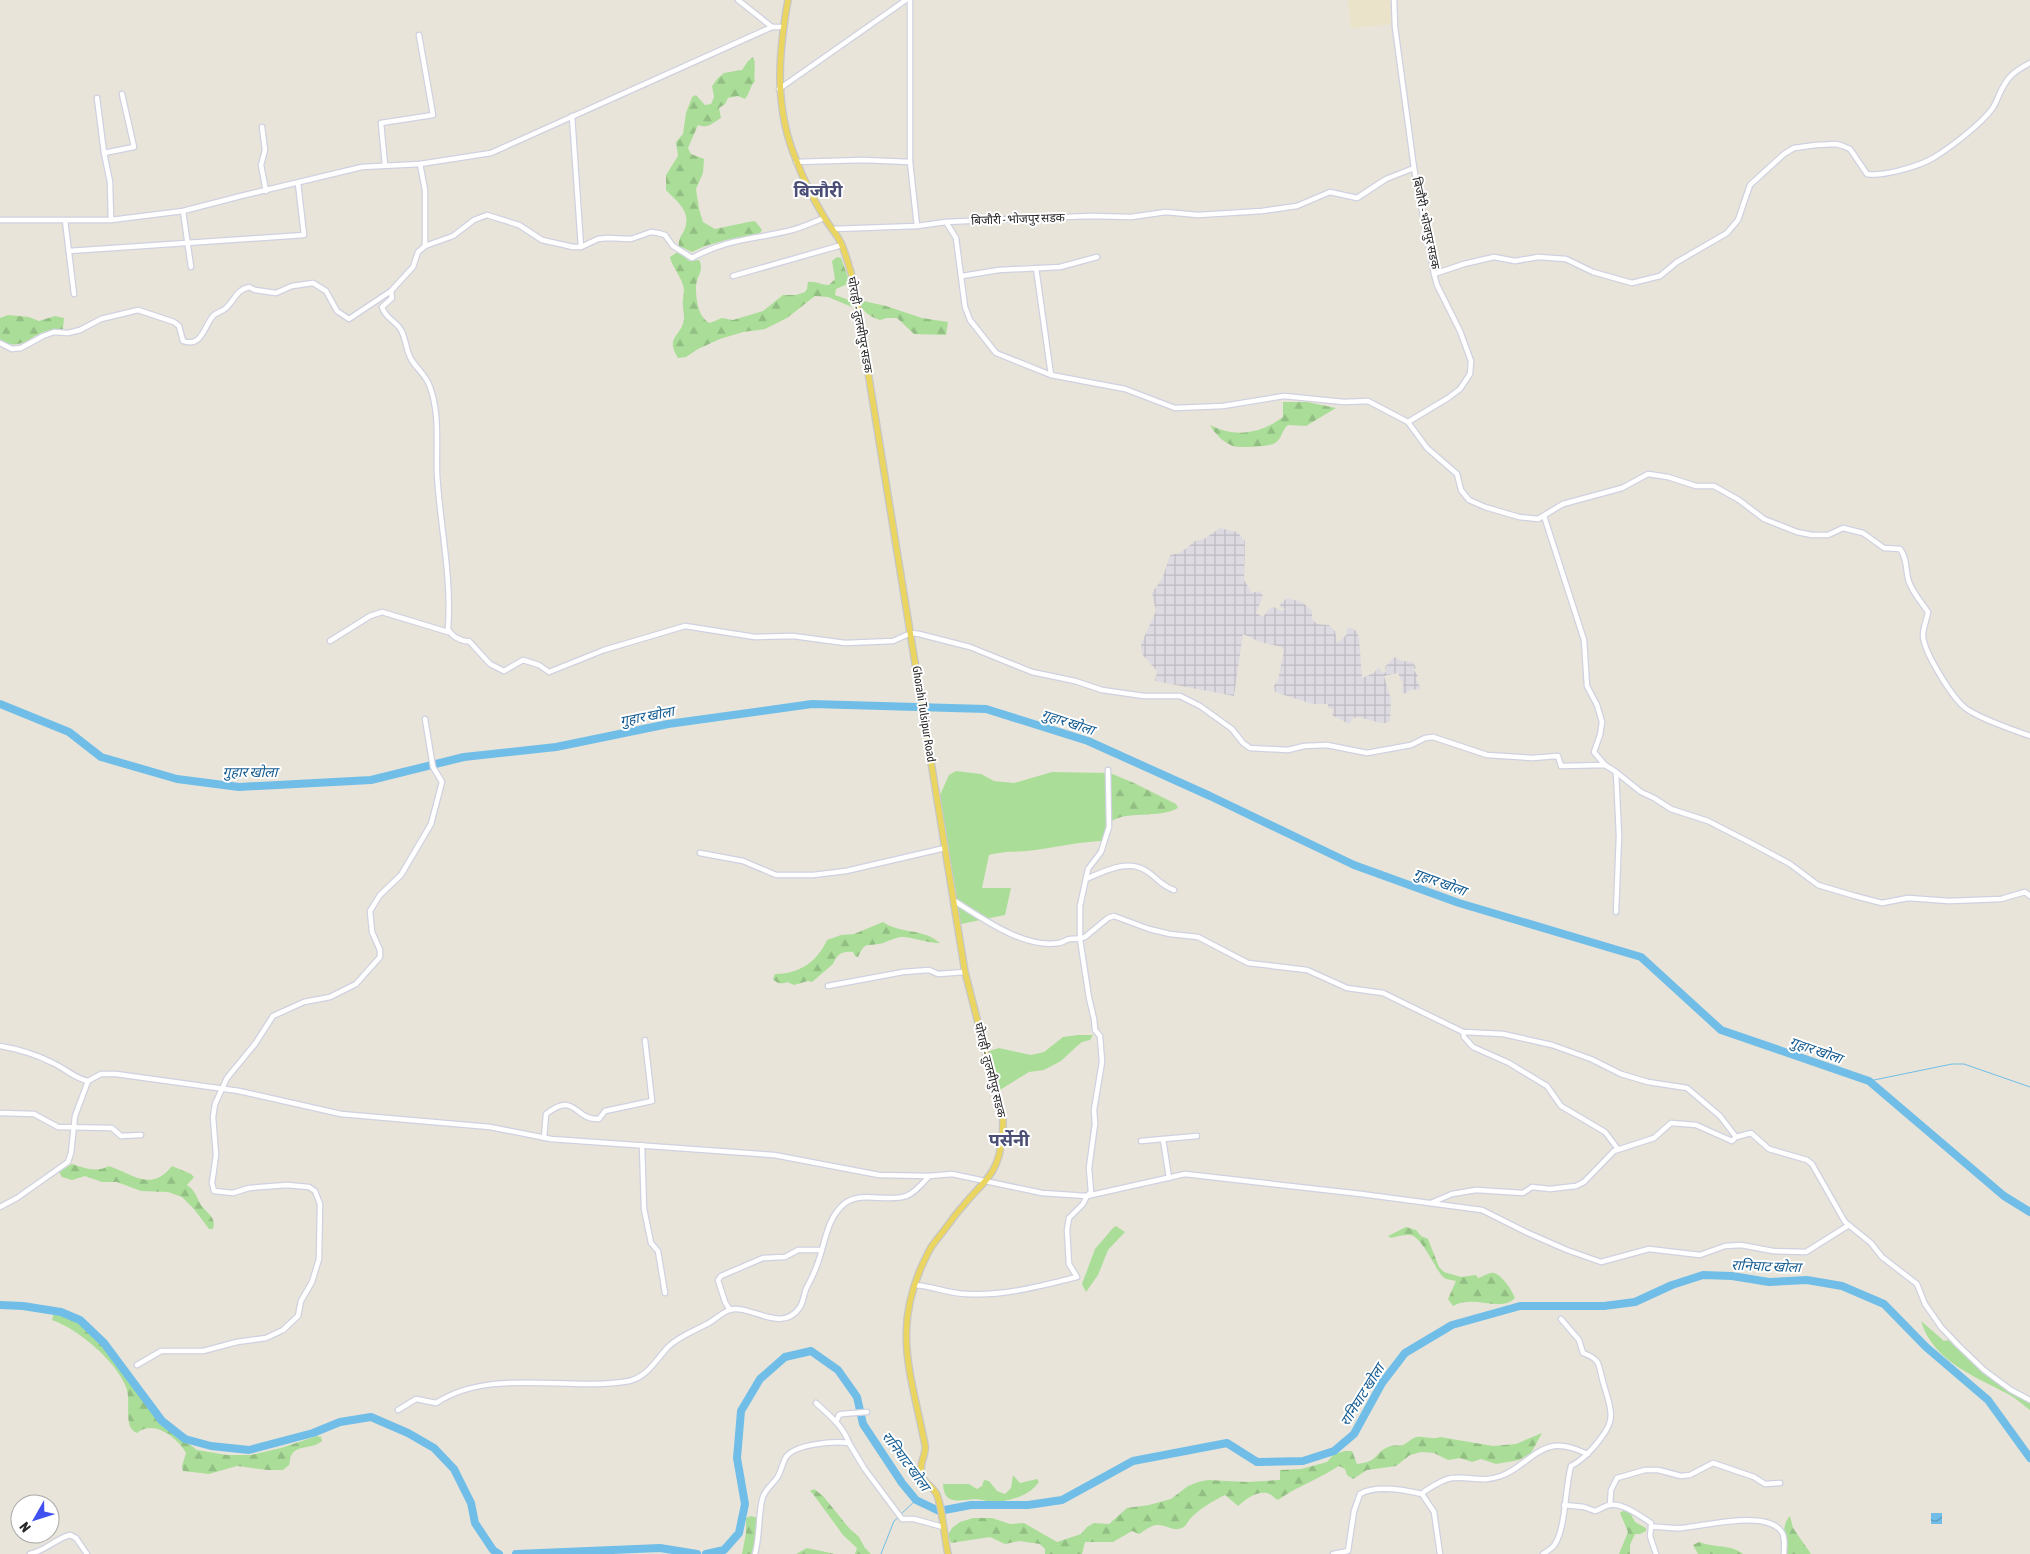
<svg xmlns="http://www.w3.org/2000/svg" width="2030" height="1554" font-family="'Asap Condensed','Noto Sans Devanagari',sans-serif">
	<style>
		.industrial { fill: url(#industrial-grid) }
		.education { fill: #ebe3c9 }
		.grass { fill: #aade98 }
		.forest { fill: url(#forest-firs) }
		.water { fill: url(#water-waves) }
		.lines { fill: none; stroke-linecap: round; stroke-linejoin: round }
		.stream { stroke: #70bee8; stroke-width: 1 }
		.river { stroke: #70bee8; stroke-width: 8 }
		.minor-casing { stroke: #cfd1e0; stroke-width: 7 }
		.major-casing { stroke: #c7c7c7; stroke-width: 8 }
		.minor { stroke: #fff; stroke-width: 4.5 }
		.major { stroke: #e9d55f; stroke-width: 5.5 }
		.labels { text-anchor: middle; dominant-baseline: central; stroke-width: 4; stroke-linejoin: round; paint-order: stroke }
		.street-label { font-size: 12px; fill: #272727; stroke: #fff }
		.water-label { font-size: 14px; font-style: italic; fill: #135a90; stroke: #fff }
		.district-label { font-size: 18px; font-weight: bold; fill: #4b4f75; stroke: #fff }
	</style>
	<defs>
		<pattern id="industrial-grid" width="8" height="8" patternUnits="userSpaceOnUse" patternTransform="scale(1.25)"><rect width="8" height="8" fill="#dddae2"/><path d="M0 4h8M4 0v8" fill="none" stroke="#bebbc2"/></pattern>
		<pattern id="forest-firs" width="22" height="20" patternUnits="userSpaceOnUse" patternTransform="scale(1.25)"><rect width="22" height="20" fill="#aade98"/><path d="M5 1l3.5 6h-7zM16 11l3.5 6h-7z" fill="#92be83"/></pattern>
		<pattern id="water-waves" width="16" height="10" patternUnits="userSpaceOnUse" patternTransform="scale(1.25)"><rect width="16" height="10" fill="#70bee8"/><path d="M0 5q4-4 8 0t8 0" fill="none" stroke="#5c9abc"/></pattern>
	</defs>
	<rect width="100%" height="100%" fill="#e9e4d9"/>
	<path class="industrial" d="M1220,528L1237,532L1245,541L1244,580L1252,593L1260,591L1263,596L1256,613L1263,617L1269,609L1274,607L1281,611L1286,609L1281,608L1280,604L1287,598L1302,602L1312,611V619L1317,624L1329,625L1335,631L1337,642L1340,641L1347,634V628H1352L1356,631L1359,637L1362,678L1374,673L1378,667L1384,674L1386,671L1385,667L1394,657L1403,661L1413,662L1416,668L1413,669L1418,676L1416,679L1421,689L1411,690L1404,694L1402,692L1403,684L1398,673L1384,676L1391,700L1390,721L1386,723H1381L1358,717L1353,718L1349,724L1332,715L1334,709L1328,708V704H1312L1275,692L1274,686L1278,680L1284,650L1282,647L1260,642L1243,634L1234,696L1155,681L1157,671L1142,654L1141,644L1156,611L1152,593L1163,577L1170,555L1180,553L1195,541L1204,539Z"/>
	<path class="education" d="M1348,0H1391L1394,24L1351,28Z"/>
	<g class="grass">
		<path d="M956,771L981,774L994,781L1014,783L1052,772L1110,773L1111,822L1107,841C1080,841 1054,848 1027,851C1011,852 1004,851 989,855L982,888H1011L1005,915L961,924L940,795L949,775Z"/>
		<path d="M1078,1035H1093L1090,1040L1082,1042L1076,1047L1061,1061L1044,1070L1029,1072L1000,1090L989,1051L999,1048L1031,1055L1044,1052L1063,1037Z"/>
		<path d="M1116,1226L1125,1232L1108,1250L1098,1275L1086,1292L1082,1284L1095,1249L1113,1228Z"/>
		<path d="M1921,1321L1944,1341L1948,1340C1974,1363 1999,1385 2030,1402V1410C2023,1405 2016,1398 2008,1394C1974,1376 1933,1361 1921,1321Z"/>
		<path d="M1013,1475L1020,1483L1037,1479L1039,1482C1029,1496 1011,1501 994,1502C988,1502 981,1499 975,1499C959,1500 944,1506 943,1484H969L977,1489L982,1486L984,1480L989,1481L997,1491L1005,1494L1011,1488Z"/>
	</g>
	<g class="forest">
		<path d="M753,57C757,65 753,72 755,81C750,86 750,93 745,99L738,96L728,98L725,104L719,108L721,118C712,123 709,129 698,125L688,148L691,154L704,159L703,173L696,189L699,209L703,222L715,229L753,221L756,222L762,230L760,233L726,240L705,246L692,252L679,246C678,240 681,236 684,231C693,212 676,201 666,190V175L678,156L676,142L683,134L686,113L692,97L696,95L705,105L711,104L714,97L712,86L718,78L724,73L742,70L748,61Z"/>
		<path d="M676,253H680L689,261L699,260C705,270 696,276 696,287C696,299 698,318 710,323L722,318L733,320L763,311L783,295H796L805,292L807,289L808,282C816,281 821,285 829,285L835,279L832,261L837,257L841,258L850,283L836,289L835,295L852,301V307L828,297L815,296L787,318L765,329L743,332L720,339L698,349L686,357L678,358C664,336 683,336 684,318C684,314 683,310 683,306C682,301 684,295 684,290C683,280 675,270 671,261L670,257Z"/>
		<path d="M859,300L886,306L922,318L948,322L946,335L914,334L897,318H887L880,320C869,316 862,312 859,300Z"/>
		<path d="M8,315L29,317L39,321L55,316L64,318L63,329L60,331C34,325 28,354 0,341V318Z"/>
		<path d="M1283,402H1307L1336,408L1306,426L1288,425C1281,431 1282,439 1275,443C1269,447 1240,448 1233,446C1224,443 1214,433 1210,425C1236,438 1260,434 1283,417Z"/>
		<path d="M1110,773L1134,783L1176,804L1178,808C1160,819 1124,810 1111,822Z"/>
		<path d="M883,922C900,934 923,928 940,943C924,943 915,937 901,937C893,938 885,943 879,944C865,946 865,942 858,957L855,956L853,952C842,951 837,954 833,964L812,982L808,981L794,985L787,982C782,985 776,983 773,979L775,974C799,974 817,962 827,940L841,935L854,934Z"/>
		<path d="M72,1164C85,1168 96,1173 109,1166C135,1175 151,1192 172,1166L191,1174L194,1177L187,1185C196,1191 196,1197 201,1205C207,1214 217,1217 213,1229H209L194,1209L182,1197L168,1192L141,1191L117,1182H102L85,1176L72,1180L62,1177L59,1172Z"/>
		<path d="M1406,1227L1416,1230L1421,1236L1428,1239L1439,1267L1444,1272L1461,1277L1476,1275L1478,1278C1483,1277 1489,1272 1494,1273C1502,1275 1512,1290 1515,1298C1501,1313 1473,1294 1453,1306L1448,1299L1456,1281L1446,1279L1442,1276C1434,1266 1422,1238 1411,1235C1404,1234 1397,1237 1391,1238L1388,1236Z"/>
		<path d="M54,1312L79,1321L103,1344L161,1423L197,1450L227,1455H251L281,1448L317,1436L321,1437L322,1441C313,1449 298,1445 292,1454C289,1458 291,1461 289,1465L283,1470H268L237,1466L209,1474L183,1471L182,1466L186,1453C177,1437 153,1419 137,1433C122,1428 132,1401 126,1387C116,1361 78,1329 52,1320Z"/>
		<path d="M1542,1433L1531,1453L1519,1460L1496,1464L1481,1459L1472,1462L1460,1458L1448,1460L1434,1453L1421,1452L1410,1455L1396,1466L1367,1470L1353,1479L1347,1475L1345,1469L1339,1466C1319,1479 1298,1486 1278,1500C1274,1498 1271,1494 1267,1493C1256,1491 1246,1499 1238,1506L1225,1495C1213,1501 1199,1509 1190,1519C1187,1523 1187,1525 1182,1528C1173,1532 1166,1524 1156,1525C1150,1526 1144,1531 1139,1534L1132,1531L1113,1542H1085L1082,1554H1045V1549L1040,1544L1019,1541L1005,1544L990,1537L951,1543L948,1535L952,1528L960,1522L973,1518H992L1010,1524L1024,1523L1057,1542L1081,1534L1087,1527L1094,1523L1109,1524L1127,1508L1149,1505L1171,1499L1188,1486L1198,1482L1208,1480L1247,1482L1280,1480V1470L1301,1469L1327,1462L1334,1454L1345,1451H1352L1357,1464C1380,1462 1374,1451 1391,1446C1394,1445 1399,1446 1403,1445C1408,1443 1411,1438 1417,1437C1425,1436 1431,1440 1440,1437L1493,1446L1516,1444Z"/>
		<path d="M814,1489L823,1496L849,1528L859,1537L865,1548L871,1554H855L857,1548L843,1535L813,1494L810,1491Z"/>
		<path d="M1626,1509L1629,1511L1635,1522L1646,1528V1531L1640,1534H1635L1630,1545V1554H1619L1628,1532L1620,1513Z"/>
		<path d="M751,1516L758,1518L757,1535L753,1554H742L746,1533V1518Z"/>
		<path d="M1790,1516L1793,1528L1811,1554H1786C1786,1541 1780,1526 1790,1516Z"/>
		<path d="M1699,1542C1714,1548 1731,1544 1743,1554H1698L1693,1545Z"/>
		<path d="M807,1548L835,1554H796Z"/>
	</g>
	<rect class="water" x="1931" y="1513" width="11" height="11"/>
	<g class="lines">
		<g class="stream">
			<path d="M1869,1081L1952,1064H1964L2030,1087"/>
			<path d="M901,1514L916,1500"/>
			<path d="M881,1554L894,1521L899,1517"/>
		</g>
		<g class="river">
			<path d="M0,704L69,732L101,757L177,779L239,787L371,780L464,757L556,747L668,724L812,704L986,709L1088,741L1210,796L1354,865L1459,903L1641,957L1721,1030L1869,1081L2004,1196L2030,1212"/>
			<path d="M0,1305L23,1306L61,1312L80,1320L104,1343L162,1421L185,1439L211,1446L249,1450L313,1433L340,1422L371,1417L408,1433L434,1448L454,1469L471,1503L475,1523L493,1550L499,1554"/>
			<path d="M516,1554L660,1548L697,1554"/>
			<path d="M706,1554L724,1550L739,1533L745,1504L737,1458L741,1411L760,1379L785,1357L811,1351L838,1370L857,1397L863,1424L902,1483L916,1500L939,1511L971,1505H1028L1062,1500L1133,1461L1227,1443L1257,1462L1303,1461L1334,1451L1354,1434L1382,1383L1405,1353L1452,1325L1520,1306H1604L1635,1302L1672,1285L1703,1275L1732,1276L1769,1282L1807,1280L1842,1286L1884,1304L1926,1347L1988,1400L2030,1458"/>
		</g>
		<defs>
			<g id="minor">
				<path d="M738,0L772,27"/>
				<path d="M910,0V162L917,226"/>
				<path d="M1394,0L1395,27L1414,168"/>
				<path d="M779,89L906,0"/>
				<path d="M97,98L104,153L110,182L111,220"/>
				<path d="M572,116L581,247"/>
				<path d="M262,127L265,150L261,165L266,191"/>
				<path d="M104,153L134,147L122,94"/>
				<path d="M796,162L863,160L910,162"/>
				<path d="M420,164L425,190V246"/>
				<path d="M385,165L381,123L433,115L419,35"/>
				<path d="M183,211L191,267"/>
				<path d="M0,220H111L183,211L241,196L362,167L420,164L491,153L772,27H783"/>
				<path d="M65,220L74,294"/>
				<path d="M946,222L956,238L965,307L970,320L996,353L1051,375L1125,389L1175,408L1223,406L1284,396L1344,402L1368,401L1408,422L1427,448L1457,474L1461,490L1469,500L1485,507L1519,517L1538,519L1563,504L1622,488L1648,474L1668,477L1696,486H1714L1739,500L1764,519L1797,532L1812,535H1828L1843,528L1863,533L1884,548L1900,549C1908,559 1905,571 1909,582C1913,593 1922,603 1928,612C1927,619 1923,628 1923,635C1923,651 1951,695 1963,706C1974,717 2014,730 2030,736"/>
				<path d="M833,229L917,226L946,222L1010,219L1092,216L1131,217L1166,212L1198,215L1262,211L1297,206L1330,192L1357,198L1386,179L1414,168L1434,274L1464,264L1494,257L1515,261L1538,257L1566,259L1593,272L1632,283L1660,276L1677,262L1727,233L1738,220L1750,185L1784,154L1794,148L1816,145L1836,144L1843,146L1850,149L1867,174C1882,177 1920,166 1933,158C1950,148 1981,124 1992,109C1995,105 1997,100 1999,95C2007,77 2013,72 2030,63"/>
				<path d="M69,251L304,235L298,183"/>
				<path d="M1036,268L1051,375"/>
				<path d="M733,276L842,245"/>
				<path d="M962,276L999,270L1060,267L1097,257"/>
				<path d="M391,291L392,298L382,307C385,318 396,321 401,330C406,339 406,350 411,359C417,369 426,375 430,387C440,414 436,445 437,474C440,526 452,577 448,629C451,636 462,642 469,641L490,664L504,671L523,660L539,665L549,672L604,650L685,626L755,637L793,636L845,643L893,641L911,633L919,634L970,647L1032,672L1075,681L1102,690L1144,696H1180L1200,706L1232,729L1243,743L1250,748L1288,750L1304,746L1327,745L1367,753L1411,745L1425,738L1433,737L1487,755L1532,758L1558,756L1561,766L1605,765L1616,772L1641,792L1654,798L1671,809L1708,821L1749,842L1790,864L1818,885L1855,896L1882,903L1908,898L1949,901L2001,899L2025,892L2030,896"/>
				<path d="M0,343L12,349L21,348L43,336L54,332L68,333L80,330L101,319L138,310L174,322L179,326L183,341C202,348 204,326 213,316C216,312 222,312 226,308C235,300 236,290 249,287L255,290L276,293L292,286L313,283L326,291L337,311L349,319L391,291L413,267L418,252L425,246L453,236L474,220L487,215L519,225L542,240L573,247H581L598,239L607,238L631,239L651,232L658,233L665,235L673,246L692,258C729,238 753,240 792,230C803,227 814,222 824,218"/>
				<path d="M1408,422L1448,398L1460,389L1470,374L1471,361L1460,331L1437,285L1434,274"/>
				<path d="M1544,516L1584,640L1587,686L1597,705L1602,722L1600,735L1594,752L1605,765"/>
				<path d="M330,641L370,616L382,612L448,632"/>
				<path d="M1616,772L1619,836L1616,912"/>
				<path d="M700,853L743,861L776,875H813L846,871L945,848"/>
				<path d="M1086,879C1105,871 1129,858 1148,872C1158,879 1162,886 1174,890"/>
				<path d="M953,900C982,918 1024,949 1059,943C1063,943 1066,939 1070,939C1076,938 1079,940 1085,937L1108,918L1114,916L1149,929L1170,934L1198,937L1248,963L1307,970L1347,988L1383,993L1463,1032L1503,1034L1552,1045L1591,1059L1621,1074L1648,1082L1687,1088L1720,1116L1736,1137L1751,1133L1769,1149L1807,1160L1812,1164L1845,1222L1871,1243L1882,1257L1917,1284L1925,1304L1941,1327L1958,1345L1984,1370L2011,1390L2030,1400"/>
				<path d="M828,986L903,972L929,970L938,974L965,972"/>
				<path d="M1463,1032L1464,1037L1473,1047L1509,1063L1547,1086L1561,1106L1605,1132L1618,1149"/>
				<path d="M0,1046C18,1049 37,1055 53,1063C66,1069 74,1078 88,1081"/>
				<path d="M0,1113L34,1114L58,1127L112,1128L121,1136L141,1135"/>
				<path d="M544,1138L546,1114C577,1091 573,1120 599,1119L605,1111L652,1101L645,1040"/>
				<path d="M1163,1139L1169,1178"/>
				<path d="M1141,1141L1197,1136"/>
				<path d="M642,1145L644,1209L651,1243L658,1251L665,1293"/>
				<path d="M1431,1203L1452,1194L1476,1190L1523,1193L1532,1187L1550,1189L1576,1186L1584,1182L1614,1151L1654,1138L1671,1123L1696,1125L1732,1141L1736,1137"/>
				<path d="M0,1207L17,1198L68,1162L71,1153L75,1116L88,1081L101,1074H116L239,1091L341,1114L490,1127L551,1139L774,1155L879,1175L929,1176L952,1174L1042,1193L1087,1196L1185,1174L1361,1194L1482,1210L1528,1233L1567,1250L1601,1262L1649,1249L1700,1255L1725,1246L1741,1245L1773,1251L1806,1252L1849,1225"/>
				<path d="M915,1285C933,1286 949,1294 967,1294C1006,1296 1040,1286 1077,1277L1069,1264L1067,1230L1069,1218L1083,1204L1087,1196L1091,1192L1089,1168L1095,1124L1094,1110L1102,1062L1100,1036L1095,1030L1094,1019L1089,998L1080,939V906L1088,869L1101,852L1109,827L1108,770"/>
				<path d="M730,1310L725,1302L718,1280L721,1276L763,1258L785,1257L798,1250H822"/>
				<path d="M137,1365L161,1351H203L237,1342L266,1338L283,1330L298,1316L301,1301L312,1282L319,1259L320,1204L315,1191L309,1187L287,1185L249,1188L233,1193L214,1191L212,1183L216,1155L213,1117L215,1104L227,1078L255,1044L273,1016L304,1002L330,997L356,984L380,957V950L372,932L370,911L380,895L401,875L431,824L442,782L433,767L425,719"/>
				<path d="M816,1403C829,1415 843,1426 849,1443"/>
				<path d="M398,1410L416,1399L436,1403C491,1367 567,1392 629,1381C647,1377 656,1360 668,1347C679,1336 694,1331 707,1324C714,1320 722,1313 729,1310C749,1303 782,1335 800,1307C803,1302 804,1295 806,1289C810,1281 814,1274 817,1265C825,1245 826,1219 844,1204C861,1190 887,1203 906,1196C915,1193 923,1183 929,1176"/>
				<path d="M836,1422L839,1415L842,1414L867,1412"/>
				<path d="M1564,1505L1584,1507L1595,1511C1600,1510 1605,1505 1610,1505C1623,1503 1640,1516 1651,1523V1527"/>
				<path d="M1610,1505L1611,1490L1617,1478L1645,1470H1658L1681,1476L1690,1475L1713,1463L1754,1477L1765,1484L1780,1483"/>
				<path d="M30,1554C47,1550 55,1539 70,1535L76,1538L87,1554"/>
				<path d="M755,1554C760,1535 758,1518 762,1500C764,1490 771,1486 777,1478C781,1472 782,1464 786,1457C795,1444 834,1441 849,1443L864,1468L902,1519H914L943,1527"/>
				<path d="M1333,1554L1348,1551L1354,1511L1360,1494C1375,1485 1405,1490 1422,1494"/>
				<path d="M1440,1554L1434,1512L1422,1494L1425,1491C1433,1486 1443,1479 1452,1478C1471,1476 1481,1483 1501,1476C1521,1469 1534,1449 1554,1446C1567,1445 1576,1449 1588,1454"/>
				<path d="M1543,1554C1547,1551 1553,1548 1555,1544C1566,1527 1565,1487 1571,1466C1581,1461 1585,1456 1592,1449C1617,1421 1613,1416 1603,1382C1598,1365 1602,1360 1583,1353L1579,1340L1561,1319"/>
				<path d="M1656,1554L1650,1536L1651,1527C1661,1526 1671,1529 1682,1528C1705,1526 1765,1510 1781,1531C1786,1537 1784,1547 1784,1554"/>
			</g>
			<path id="major" d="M788,0C778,56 774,109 797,162C804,181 814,200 824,217C829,226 836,233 841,243C846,254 849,267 853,279L965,972L1003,1120C1003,1135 1002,1150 996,1164C990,1179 978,1188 968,1200C960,1209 952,1219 945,1229C940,1236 933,1243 929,1251C890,1325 910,1369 925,1445C927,1454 919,1462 921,1474C923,1483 934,1487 937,1495C943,1510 944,1537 948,1554"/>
		</defs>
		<use href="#minor" class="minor-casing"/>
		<use href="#major" class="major-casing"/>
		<use href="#minor" class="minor"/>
		<use href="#major" class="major"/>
	</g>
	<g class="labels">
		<g class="street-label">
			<text transform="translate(1018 219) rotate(-2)">बिजौरी - भोजपुर सडक</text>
			<text transform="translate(1426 223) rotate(78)">बिजौरी - भोजपुर सडक</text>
			<text transform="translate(860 325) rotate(80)">घोराही - तुलसीपुर सडक</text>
			<text transform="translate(924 714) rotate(81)">Ghorahi Tulsipur Road</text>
			<text transform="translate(990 1070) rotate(76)">घोराही - तुलसीपुर सडक</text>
		</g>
		<g class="water-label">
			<text transform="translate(647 716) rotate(-11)">गुहार खोला</text>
			<text transform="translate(1068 722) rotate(18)">गुहार खोला</text>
			<text x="250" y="772">गुहार खोला</text>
			<text transform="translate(1440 882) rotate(20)">गुहार खोला</text>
			<text transform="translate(1816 1050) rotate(19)">गुहार खोला</text>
			<text transform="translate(1766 1266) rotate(2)">रानिघाट खोला</text>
			<text transform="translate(1362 1395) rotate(-58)">रानिघाट खोला</text>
			<text transform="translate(906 1461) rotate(53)">रानिघाट खोला</text>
		</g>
		<g class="district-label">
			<text x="818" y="190">बिजौरी</text>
			<text x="1009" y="1139">पर्सेनी</text>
		</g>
	</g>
	<g transform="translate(35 1519) rotate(231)"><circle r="24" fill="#ffffff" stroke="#a9a9a9"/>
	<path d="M0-4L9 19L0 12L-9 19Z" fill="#4051f0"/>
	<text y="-8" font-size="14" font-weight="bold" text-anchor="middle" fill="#272727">N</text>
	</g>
</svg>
